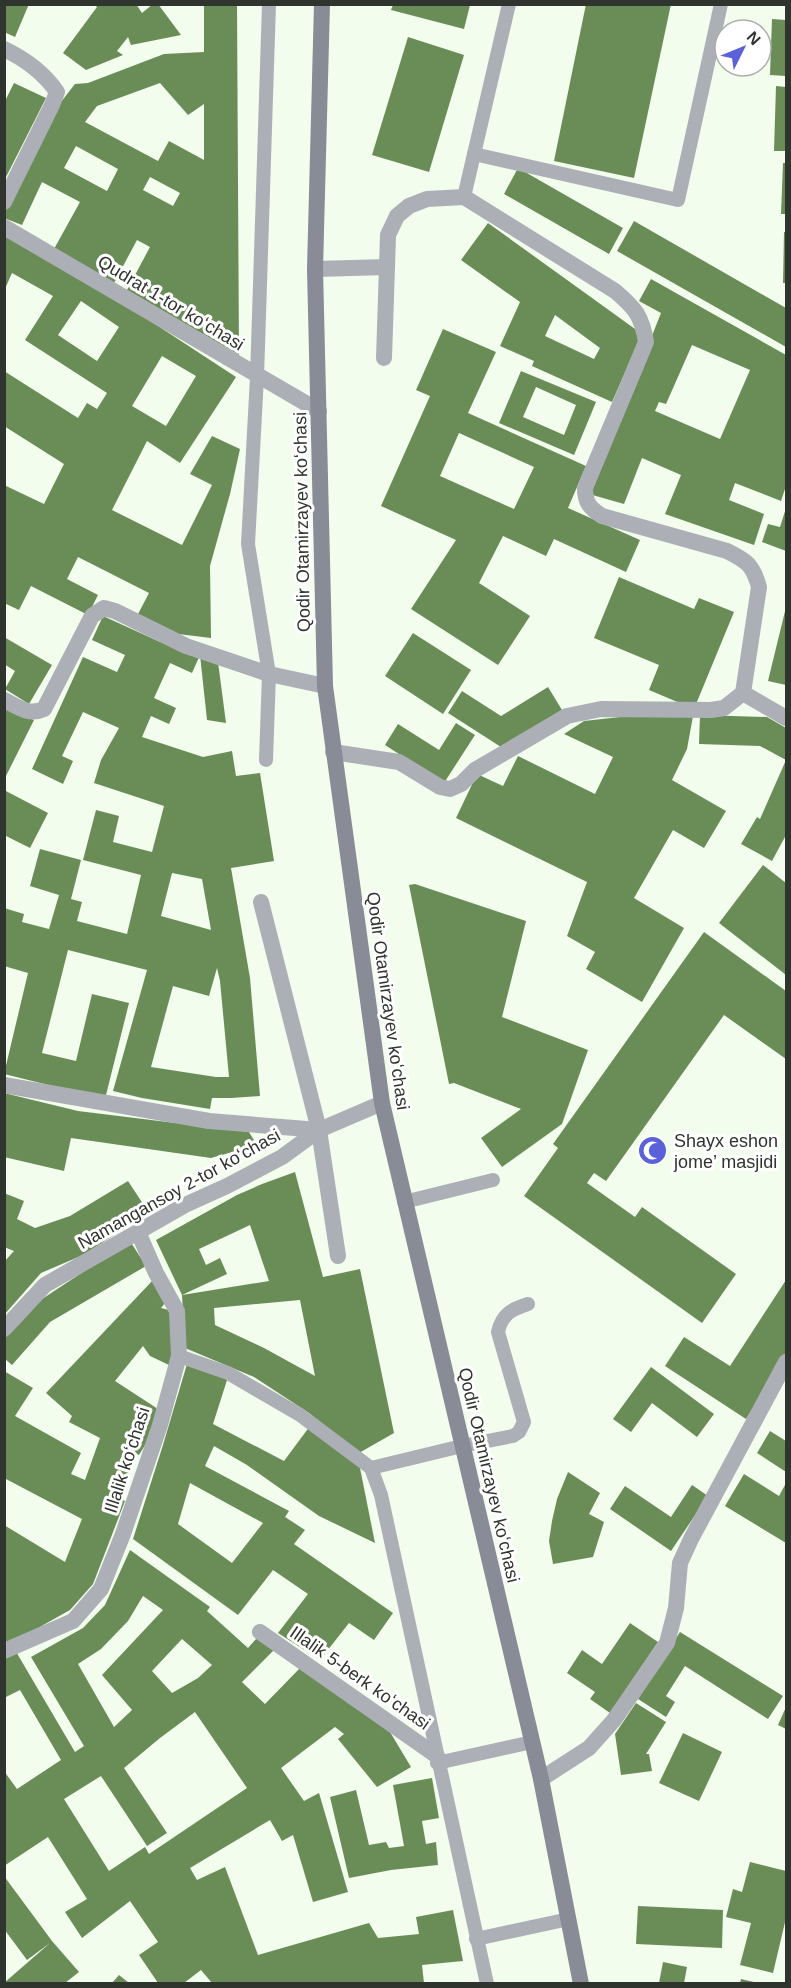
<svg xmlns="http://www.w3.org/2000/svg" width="791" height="1988" font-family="Arial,sans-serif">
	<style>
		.building { fill: #6a8d58; fill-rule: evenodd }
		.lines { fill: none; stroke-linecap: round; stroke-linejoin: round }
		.service { stroke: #adafb7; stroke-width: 14 }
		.minor { stroke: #adafb7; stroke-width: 16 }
		.secondary { stroke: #898b96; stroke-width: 16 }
		.labels { text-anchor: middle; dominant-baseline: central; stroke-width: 6; stroke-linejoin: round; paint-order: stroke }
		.street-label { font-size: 18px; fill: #30342e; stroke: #fff }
		.poi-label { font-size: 18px; fill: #30342e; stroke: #fff; text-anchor: start }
	</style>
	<rect width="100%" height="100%" fill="#f2fded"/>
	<g class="building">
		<path d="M4,4H29L15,37L4,32Z"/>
		<path d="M93,4H136L142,13L153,4H158L181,35L131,45L128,37L117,51L123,55L86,70L63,53L97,7Z"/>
		<path d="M204,4H237L239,355L127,290L150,247L137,240L114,283L54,249L80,202L42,182L22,225L4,218V212L23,171L57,107L75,84L88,83L164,54L204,52ZM160,83L188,115L204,104V160L169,141L158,161L85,122L97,106ZM76,146L118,169L107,191L64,168ZM150,177L180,193L173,206L143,190Z"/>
		<path d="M586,4H671L634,178L554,161Z"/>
		<path d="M393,5H470L464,29L391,10Z"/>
		<path d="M772,19L786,20V76L770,75Z"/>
		<path d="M408,37L464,55L429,172L372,155Z"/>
		<path d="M14,83L46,98L4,181V103Z"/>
		<path d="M776,86L786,87V151H774Z"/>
		<path d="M783,163H786V214H781Z"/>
		<path d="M518,168L623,228L609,254L504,194Z"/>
		<path d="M634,221L786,308V347L617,251Z"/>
		<path d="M488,223L642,334L612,402L532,366L534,361L500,346L520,302L461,260ZM555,315L600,348L594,359L545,336Z"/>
		<path d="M784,232H786V283H783Z"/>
		<path d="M4,235L71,269L236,377L180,463L147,441L112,510L182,545L212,485L190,474L212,436L240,449L230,494L210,566L211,638L170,633L137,616L149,593L78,557L67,579L98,595L88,615L31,586L19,610L4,603V485L44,504L64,464L4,426V371L78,418L87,403L97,409L107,393L25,340L53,296L12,273L4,291ZM81,301L119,327L97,361L58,335ZM162,356L196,376L166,426L132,406Z"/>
		<path d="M651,279L786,355V486L781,501L735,483L729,500L764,514L754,545L665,514L681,475L642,458L624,504L589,494L661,313L639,301ZM692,345L750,370L720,439L655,411L659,402L666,404Z"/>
		<path d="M443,329L496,352L468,413L586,466L568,508L640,540L626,572L554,539L546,556L503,536L479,583L530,616L498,665L411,609L456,540L381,506L430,396L416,390ZM459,433L534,467L514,509L440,476Z"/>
		<path d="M521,371L596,402L574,455L499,423ZM536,387L576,405L564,435L523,417Z"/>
		<path d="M786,508V551L762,542L768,524L780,527Z"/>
		<path d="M619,577L694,609L699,598L734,612L694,709L649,690L659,665L594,638Z"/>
		<path d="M786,607V685L768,681Z"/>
		<path d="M103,616L158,641L200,655L218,662L226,723L207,720L200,655L192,673L170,663L154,698L176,708L169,724L151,716L142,737L203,757L232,751L236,776L260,773L274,861L231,868L250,978L260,1096L231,1098H212L210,1109L142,1098L113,1091L147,970L68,950L42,1053L76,1061L92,994L129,1003L105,1099L4,1074L28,973L4,966V908L24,914L22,922L49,929L59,895L30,886L40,849L81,860L71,899L82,902L77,921L127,934L141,875L83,860L96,810L119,816L113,842L152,852L164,806L94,783L101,760L119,728L83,712L62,756L73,761L63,784L32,769L83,657L117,672L125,655L92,640ZM172,873L202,879L211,930L161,916ZM217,968L220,981L229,1077H216L151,1067L173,986L209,996Z"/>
		<path d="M413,633L471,670L443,714L385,676Z"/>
		<path d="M4,637L52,665L29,704L5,689L15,671L4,664Z"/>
		<path d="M548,687L562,710L501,747L448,713L462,691L501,716Z"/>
		<path d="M4,706L34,720L4,780Z"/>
		<path d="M700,715L767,717L786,728V835L772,861L741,844L757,817L760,819L786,760L760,746L699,744Z"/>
		<path d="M693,716L687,749L672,780L726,811L704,848L673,830L634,898L684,928L642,1002L586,969L595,952L567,936L587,882L456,818L477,774L503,786L518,756L595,794L613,757L564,734L584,721L620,717Z"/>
		<path d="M456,723L475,735L444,783L385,745L398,724L439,750Z"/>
		<path d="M4,790L48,813L30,848L4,835Z"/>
		<path d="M763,865L786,883V975L719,923Z"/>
		<path d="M415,884L526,921L502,1017L588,1050L562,1124L502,1167L481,1138L521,1109L454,1083L449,1084L409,885Z"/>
		<path d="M704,932L786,991V1059L724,1015L606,1181L594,1173L587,1183L635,1217L642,1207L736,1274L702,1323L524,1196L558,1148L553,1144Z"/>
		<path d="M4,1093L78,1111L249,1132L257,1145L211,1158L71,1138L64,1171L4,1157Z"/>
		<path d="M295,1172L323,1277L360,1269L394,1433L359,1453L309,1413L254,1377L185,1348L182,1295L156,1240L237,1195L262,1184ZM250,1225L269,1281L182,1295L227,1274L220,1258L206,1265L199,1249ZM300,1300L315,1376L264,1348L215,1325L214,1308Z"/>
		<path d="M128,1181L149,1213L83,1255L41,1273L4,1315V1262L14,1251L4,1247V1193L24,1201L17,1219L35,1228L70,1216Z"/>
		<path d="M130,1241L146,1266L50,1322L12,1365L5,1359V1338L36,1303Z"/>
		<path d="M154,1279L165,1303L161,1308L169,1310L174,1343L169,1365L150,1356L143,1346L115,1381L161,1411L150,1437L139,1455L137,1454L121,1499L125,1501L93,1584L70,1610L22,1637L4,1644V1525L65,1562L82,1519L4,1478V1371L33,1388L15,1416L81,1453L71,1474L85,1480L100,1438L69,1422L72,1416L46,1393Z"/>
		<path d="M786,1280V1356L746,1419L665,1366L684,1337L730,1366Z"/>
		<path d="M187,1364L228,1377L213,1424L284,1461L310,1426L359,1463L375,1543L319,1516L247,1465L214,1446L205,1466L289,1511L285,1517L305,1530L294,1544L393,1613L374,1640L349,1623L320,1660L278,1633L308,1594L273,1570L238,1615L133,1539L163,1445ZM190,1483L263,1523L232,1563L178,1524Z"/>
		<path d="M651,1367L714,1414L697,1437L652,1403L631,1432L613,1419Z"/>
		<path d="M770,1431L786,1441V1472L757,1453Z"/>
		<path d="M568,1472L600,1493L589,1514L604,1522L593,1557L553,1564L549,1541L552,1521L557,1499Z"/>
		<path d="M744,1474L779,1496L786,1483V1543L725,1506Z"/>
		<path d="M692,1485L708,1496L671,1551L610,1509L625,1486L671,1517Z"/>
		<path d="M130,1550L210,1607L207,1611L248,1648L257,1638L274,1650L242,1682L265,1704L300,1668L390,1732L411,1767L377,1787L338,1739L344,1734L335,1727L281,1768L304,1801L319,1793L348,1892L313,1902L293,1835L282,1841L270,1820L190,1868L197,1880L225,1867L258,1955L369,1923L378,1938L419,1934L416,1917L453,1910L463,1961L422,1965L424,1983H212L201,1970L184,1983H158L139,1955L158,1942L130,1901L82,1938L65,1912L87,1899L48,1837L4,1866V1771L17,1789L61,1760L20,1690L4,1698V1656L15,1650L75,1752L84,1746L31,1657L83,1628L105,1605ZM143,1596L163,1610L102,1675L132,1710L114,1727L78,1664L101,1649L128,1621ZM182,1639L212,1665L198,1678L172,1693L152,1671ZM195,1712L247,1788L149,1854L145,1847L109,1871L64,1799L101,1776L147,1846L167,1833L124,1768L160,1738Z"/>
		<path d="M630,1623L658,1642L610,1713L590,1699L595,1692L567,1673L582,1650L602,1664Z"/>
		<path d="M680,1632L783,1696L768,1719L685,1666L666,1696L675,1702L666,1717L638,1699Z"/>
		<path d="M636,1703L666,1722L646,1754H649L652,1771L621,1775L615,1734Z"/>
		<path d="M786,1707V1729L778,1725Z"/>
		<path d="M683,1733L722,1752L699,1801L659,1783Z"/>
		<path d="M432,1778L439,1818L422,1821L426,1844L436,1842L438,1865L391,1870L349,1878L330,1797L356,1790L369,1845L386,1842L389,1848L404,1846L393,1785Z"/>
		<path d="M750,1862L786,1871V1918L773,1973L740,1965L751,1923L726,1917L733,1889L742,1892Z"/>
		<path d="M4,1876L52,1941L79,1972L65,1983H4L50,1943L27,1960L4,1929Z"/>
		<path d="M638,1906L723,1910L722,1948L636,1944Z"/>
		<path d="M663,1962L687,1967L684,1983H659Z"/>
		<path d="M119,1975L129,1983H112Z"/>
		<path d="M741,1979L758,1983H740Z"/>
	</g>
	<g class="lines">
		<g class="service">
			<path d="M474,154L678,200L721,4"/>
			<path d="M464,197L509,4"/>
			<path d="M266,760L269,674L248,544L257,377L269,4"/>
			<path d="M404,1202L493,1180"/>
			<path d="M179,1356L228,1373L300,1415L371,1468"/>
			<path d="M437,1763L532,1742"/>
			<path d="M476,1939L569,1919"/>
			<path d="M487,1984L381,1495L371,1468L462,1446L513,1436L519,1432L524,1422L498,1332C502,1314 512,1309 528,1304"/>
		</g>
		<g class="minor">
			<path d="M4,49C25,59 44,73 57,92L52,105L4,202"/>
			<path d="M4,227L319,411"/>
			<path d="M315,269L387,267L388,235L397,216L409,206L427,199L464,197L615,291C635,308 642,316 646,342L585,488C585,503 590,508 602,516L727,551C747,561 753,565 759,587L743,693L786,718"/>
			<path d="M384,358L387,267"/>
			<path d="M4,700C18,707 29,716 44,709L92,616L104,608L115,611L186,646L269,674L325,686"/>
			<path d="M333,752L399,762L440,787L450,789L461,784L475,770L567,716L601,709L711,710L724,708L743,693"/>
			<path d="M261,902L319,1130L338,1256"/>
			<path d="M4,1085L209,1121L319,1130"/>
			<path d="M4,1329L45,1285L185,1205L227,1186L282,1157L319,1130L382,1103"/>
			<path d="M260,1632L437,1756"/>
			<path d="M4,1651L73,1621L101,1589L123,1534L160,1425L179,1356L177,1311L156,1273L138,1232"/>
			<path d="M541,1779L589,1748L614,1720L667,1643L676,1608L680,1563L691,1539L786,1362"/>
		</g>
		<path class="secondary" d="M322,4L315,269L325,686L382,1103L541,1779L581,1984"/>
	</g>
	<defs>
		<symbol id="mosque-disc" viewBox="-11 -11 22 22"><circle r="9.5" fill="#5b61d9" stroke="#fff"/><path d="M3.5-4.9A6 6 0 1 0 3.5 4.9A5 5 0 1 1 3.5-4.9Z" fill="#fff"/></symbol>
	</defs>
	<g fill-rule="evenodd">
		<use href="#mosque-disc" x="636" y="1134" width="33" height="33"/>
	</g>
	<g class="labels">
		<g class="street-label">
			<text transform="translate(171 303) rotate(31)">Qudrat 1-tor koʻchasi</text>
			<text transform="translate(302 522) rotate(-91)">Qodir Otamirzayev koʻchasi</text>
			<text transform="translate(388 1001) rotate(82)">Qodir Otamirzayev koʻchasi</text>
			<text transform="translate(179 1189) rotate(-29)">Namangansoy 2-tor koʻchasi</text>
			<text transform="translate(127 1460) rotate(-72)">Illalik koʻchasi</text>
			<text transform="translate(489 1475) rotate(77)">Qodir Otamirzayev koʻchasi</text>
			<text transform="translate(360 1678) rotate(35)">Illalik 5-berk koʻchasi</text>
		</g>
		<g class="poi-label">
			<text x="674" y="1141">Shayx eshon<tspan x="674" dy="21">jome’ masjidi</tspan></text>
		</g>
	</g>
	<rect width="791" height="1988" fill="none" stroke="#30342e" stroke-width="12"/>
	<g transform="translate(743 48) rotate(47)"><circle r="28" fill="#ffffff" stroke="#acaeab" stroke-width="1.5"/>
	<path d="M0-4.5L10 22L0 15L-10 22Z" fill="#5b61d9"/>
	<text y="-9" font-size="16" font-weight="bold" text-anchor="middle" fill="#30342e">N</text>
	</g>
</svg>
